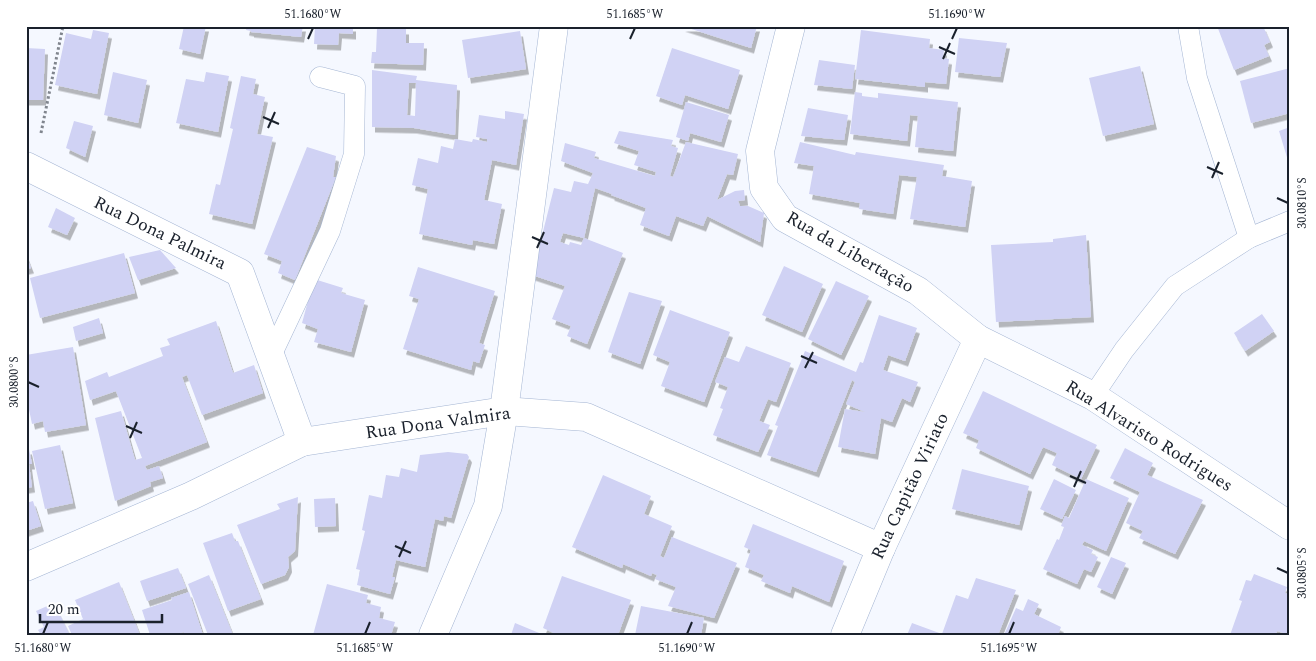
<svg xmlns="http://www.w3.org/2000/svg" width="1316" height="661" font-family="Spectral,serif">
	<style>
		.building { fill: #d0d2f4; fill-rule: evenodd; filter: url(#shadow) }
		.lines { fill: none; stroke-linecap: round; stroke-linejoin: round }
		.service-casing { stroke: #a4b5d3; stroke-width: 21 }
		.minor-casing { stroke: #a4b5d3; stroke-width: 29 }
		.path { stroke: #80858e; stroke-width: 3; stroke-dasharray: 2.5 2.5; stroke-linecap: butt }
		.service { stroke: #fff; stroke-width: 20 }
		.minor { stroke: #fff; stroke-width: 28 }
		.ticks { fill: none; stroke: #1a212c; stroke-width: 2 }
		.labels { text-anchor: middle; dominant-baseline: central; stroke-width: 4.5; stroke-linejoin: round; paint-order: stroke }
		.street-label { font-size: 18px; fill: #1a212c; stroke: #fff }
		.neatline { fill: none; stroke: #1a212c; stroke-width: 2 }
		.ticks-label { font-size: 12px; text-anchor: middle; fill: #1a212c }
	</style>
	<defs>
		<filter id="shadow"><feDropShadow dx="3" dy="5.5" stdDeviation="0" flood-color="#0004"/></filter>
	</defs>
	<rect width="100%" height="100%" fill="#f5f8ff"/>
	<g class="building">
		<path d="M184,26H206L200,54L179,49Z"/>
		<path d="M247,26H303L301,37L251,32V31L246,30Z"/>
		<path d="M315,26H353V34L339,33L338,45L314,44Z"/>
		<path d="M682,26H757L751,48Z"/>
		<path d="M1217,26H1263L1270,42L1264,45L1269,56L1234,70Z"/>
		<path d="M377,28L406,29V43H424L423,65L371,63L372,52H376Z"/>
		<path d="M93,30L109,33L97,94L55,85L66,33L91,39Z"/>
		<path d="M861,30L930,39L929,48L944,50L943,58L949,59L946,84L925,82V87L855,79Z"/>
		<path d="M520,31L526,69L468,78L462,40Z"/>
		<path d="M959,38L1007,43L1000,77L955,72Z"/>
		<path d="M26,48L45,49L43,100H26Z"/>
		<path d="M672,48L740,70L728,109L685,95L682,105L656,96Z"/>
		<path d="M819,60L855,65L852,89L814,85Z"/>
		<path d="M1140,66L1154,124L1103,136L1089,78Z"/>
		<path d="M1290,68V113L1251,123L1240,81Z"/>
		<path d="M372,70L417,76L416,80L457,85L455,135L414,128L372,127ZM409,83H416L415,116L407,115Z"/>
		<path d="M113,72L147,80L138,123L104,115Z"/>
		<path d="M206,72L229,76L218,132L176,123L186,79L204,82Z"/>
		<path d="M241,76L256,79L253,94L265,97L257,134L273,137L252,224L209,214L216,184L220,185L233,129L230,128Z"/>
		<path d="M855,92L862,93V96L878,98V93L958,102L953,151L915,147L918,116L910,115L907,141L850,134Z"/>
		<path d="M686,102L729,115L721,142L690,133L688,141L676,137Z"/>
		<path d="M808,108L848,115L844,140L801,136Z"/>
		<path d="M505,111L524,114L516,165L492,160L484,200L502,204L494,244L473,240L472,245L419,234L428,189L412,185L418,158L438,163L441,146L453,149L455,139L472,142L473,139L487,142V139L476,137L479,115L505,119Z"/>
		<path d="M74,121L93,126L85,157L66,148Z"/>
		<path d="M1290,127V164H1289L1279,131Z"/>
		<path d="M619,131L673,140L671,146L678,148L670,176L673,177L686,142L738,154L733,175L727,174L717,200L735,191L744,190L745,200L738,201L740,206H748L764,213L760,242L707,216L703,226L676,216L669,236L640,225L646,208L611,195L612,194L595,188L584,238L623,253L587,344L567,336L571,326L552,319L565,286L532,275L554,188L571,192L574,181L588,184L593,173L561,161L565,143L596,152L594,158L655,176L656,172L634,165L639,151L614,143ZM563,233L584,238L581,245L570,242L569,245L560,242Z"/>
		<path d="M800,142L855,155L856,152L944,165L942,176L972,181L965,227L910,219L917,177L899,175L893,214L859,209L860,203L809,194L814,166L794,163Z"/>
		<path d="M307,147L336,156L333,177H336L295,280L278,273L282,261L264,254Z"/>
		<path d="M56,208L75,218L67,235L48,227Z"/>
		<path d="M1086,235L1091,317L996,322L991,245L1053,242V239Z"/>
		<path d="M160,250L176,268L138,280L129,257Z"/>
		<path d="M124,253L135,293L40,318L30,278Z"/>
		<path d="M26,255L31,268L26,269Z"/>
		<path d="M784,266L823,284L802,332L762,315Z"/>
		<path d="M418,267L495,291L479,343L485,345L479,363L473,361L471,370L403,349L419,299L409,296Z"/>
		<path d="M314,279L343,288L341,293L365,300L351,352L314,342L318,329L302,323Z"/>
		<path d="M836,281L869,296L841,355L808,339Z"/>
		<path d="M629,292L662,301L640,364L608,352Z"/>
		<path d="M670,310L730,332L704,402L661,386L670,362L653,355Z"/>
		<path d="M1262,314L1274,331L1245,351L1234,333Z"/>
		<path d="M879,315L917,328L905,361L888,355L883,370L918,382L910,402L902,398L892,422L881,418L875,454L838,447L845,409L865,412L846,404L855,382L852,380L816,472L767,455L778,426L775,425L805,351L856,372L860,362L863,363Z"/>
		<path d="M99,318L103,333L76,341L73,327Z"/>
		<path d="M216,321L233,373L254,365L263,393L202,415L187,375L182,377L207,442L145,466L147,470L159,466L163,478L150,482L151,486L115,501L95,418L121,411L135,460L142,458L116,391L90,400L85,381L107,372L109,377L163,356L160,348L170,345L167,339Z"/>
		<path d="M746,346L791,363L776,402L768,399L759,421L770,425L758,452L713,435L723,409L720,408L728,387L715,382L725,357L739,362Z"/>
		<path d="M73,347L86,425L45,432L43,421L32,424L26,395V355Z"/>
		<path d="M983,391L1097,445L1081,479L1052,465L1057,453L1043,447L1030,474L976,448L979,440L963,433Z"/>
		<path d="M60,445L73,503L45,509L32,451Z"/>
		<path d="M1125,448L1153,463L1147,475L1203,500L1175,554L1139,538L1143,531L1126,523L1140,492L1110,478Z"/>
		<path d="M26,449H29L32,464H29L32,487L26,488Z"/>
		<path d="M448,452L467,454L469,457L451,518L444,516L443,521L435,519L425,567L396,560L392,577H395L390,594L357,585L360,570L356,569L365,531L362,530L369,495L382,498L386,475L399,477L401,468L417,472L420,455Z"/>
		<path d="M962,469L1029,486L1019,525L952,509Z"/>
		<path d="M603,475L651,496L644,514L672,526L660,556L664,558L672,537L737,563L714,618L668,606L676,587L655,579L657,575L652,573L651,576L623,564L622,568L572,547Z"/>
		<path d="M1054,479L1076,490L1062,519L1040,509Z"/>
		<path d="M1086,479L1129,498L1106,551L1084,541L1082,545L1093,550L1091,554L1098,557L1091,572L1084,569L1077,584L1043,569L1057,539L1059,540L1064,527L1061,526L1065,516L1069,518Z"/>
		<path d="M298,497L295,551L288,557L289,567L285,575L261,584L237,525L280,509L277,504Z"/>
		<path d="M335,498L336,526L315,527L314,499Z"/>
		<path d="M33,501L41,526L26,531V503Z"/>
		<path d="M753,524L844,561L829,602L792,586L790,593L761,581L764,575L745,567L751,550L744,547Z"/>
		<path d="M232,533L235,541H238L261,599L228,611L203,543Z"/>
		<path d="M1111,557L1126,563L1112,594L1097,587Z"/>
		<path d="M178,568L186,588L147,601L140,581Z"/>
		<path d="M1254,574L1287,587L1285,593L1290,595L1288,603H1290V635L1277,631L1276,635H1230L1242,601L1239,600L1246,580L1251,581Z"/>
		<path d="M209,575L233,635H208L188,584Z"/>
		<path d="M562,576L631,600L618,635H558L543,628Z"/>
		<path d="M976,578L1016,590L998,635H907L912,623L942,634L956,595L968,599Z"/>
		<path d="M119,582L140,635H72L68,626L83,619L75,600Z"/>
		<path d="M327,584L368,595L366,603L381,607L379,618L395,622L391,635H313Z"/>
		<path d="M189,592L203,635H184V632L175,635H150L142,610L172,600L171,598Z"/>
		<path d="M1028,599L1039,604L1034,614L1061,627L1058,635H1004L1016,608L1023,611Z"/>
		<path d="M54,603L70,635H41L38,630L44,627L36,611Z"/>
		<path d="M641,606L704,618L701,635H635Z"/>
		<path d="M515,623L544,635H511Z"/>
	</g>
	<g class="lines">
		<defs>
			<g id="service">
				<path d="M1188,26L1197,78L1249,238"/>
				<path d="M271,356L330,231L354,154L355,86L320,77"/>
				<path d="M1093,396L1124,350L1175,286L1249,238L1290,221"/>
			</g>
			<g id="minor">
				<path d="M791,26L760,151L764,188L785,218L918,291L978,339L1093,396L1290,526"/>
				<path d="M26,166L240,273L302,442"/>
				<path d="M26,567L191,496L302,442L504,411L586,417L881,548"/>
				<path d="M433,635L488,506L504,411L554,26"/>
				<path d="M845,635L881,548L978,339"/>
			</g>
		</defs>
		<use href="#service" class="service-casing"/>
		<use href="#minor" class="minor-casing"/>
		<path class="path" d="M41,133L63,26"/>
		<use href="#service" class="service"/>
		<use href="#minor" class="minor"/>
	</g>
	<path class="ticks" d="M308,39L313,28M630,39L635,28M952,39L957,28M939,47L955,54M943,59L950,43M263,117L279,124M268,128L275,112M1207,167L1223,174M1212,178L1219,162M1277,198L1288,203M532,237L548,244M537,248L544,232M801,356L817,363M805,368L813,352M28,382L39,387M126,426L142,433M130,438L137,422M1070,476L1086,483M1074,487L1081,471M395,546L411,553M399,557L406,541M1277,568L1288,573M43,634L48,622M365,634L370,622M687,634L692,622M1009,634L1014,622"/>
	<g class="labels">
		<g class="street-label">
			<text transform="translate(160 233) rotate(26)">Rua Dona Palmira</text>
			<text transform="translate(850 252) rotate(30)">Rua da Libertação</text>
			<text transform="translate(438 423) rotate(-8)">Rua Dona Valmira</text>
			<text transform="translate(1149 436) rotate(32)">Rua Alvaristo Rodrigues</text>
			<text transform="translate(910 486) rotate(-65)">Rua Capitão Viriato</text>
		</g>
	</g>
	<rect width="1316" height="661" fill="none" stroke="#ffffff" stroke-width="55"/>
	<path d="M40 614v8h122v-8" fill="none" stroke="#1a212c" stroke-width="2.5"/>
	<text x="48" y="614" font-size="15" fill="#1a212c" stroke="#ffffff" stroke-width="4" paint-order="stroke">20 m</text>
	<rect x="28" y="28" width="1260" height="606" class="neatline"/>
	<g class="ticks-label">
		<text x="313" y="18">51.1680°W</text>
		<text x="635" y="18">51.1685°W</text>
		<text x="957" y="18">51.1690°W</text>
		<text transform="translate(1302 203) rotate(-90)" y="4">30.0810°S</text>
		<text transform="translate(14 382) rotate(-90)" y="4">30.0800°S</text>
		<text transform="translate(1302 573) rotate(-90)" y="4">30.0805°S</text>
		<text x="43" y="652">51.1680°W</text>
		<text x="365" y="652">51.1685°W</text>
		<text x="687" y="652">51.1690°W</text>
		<text x="1009" y="652">51.1695°W</text>
	</g>
</svg>
